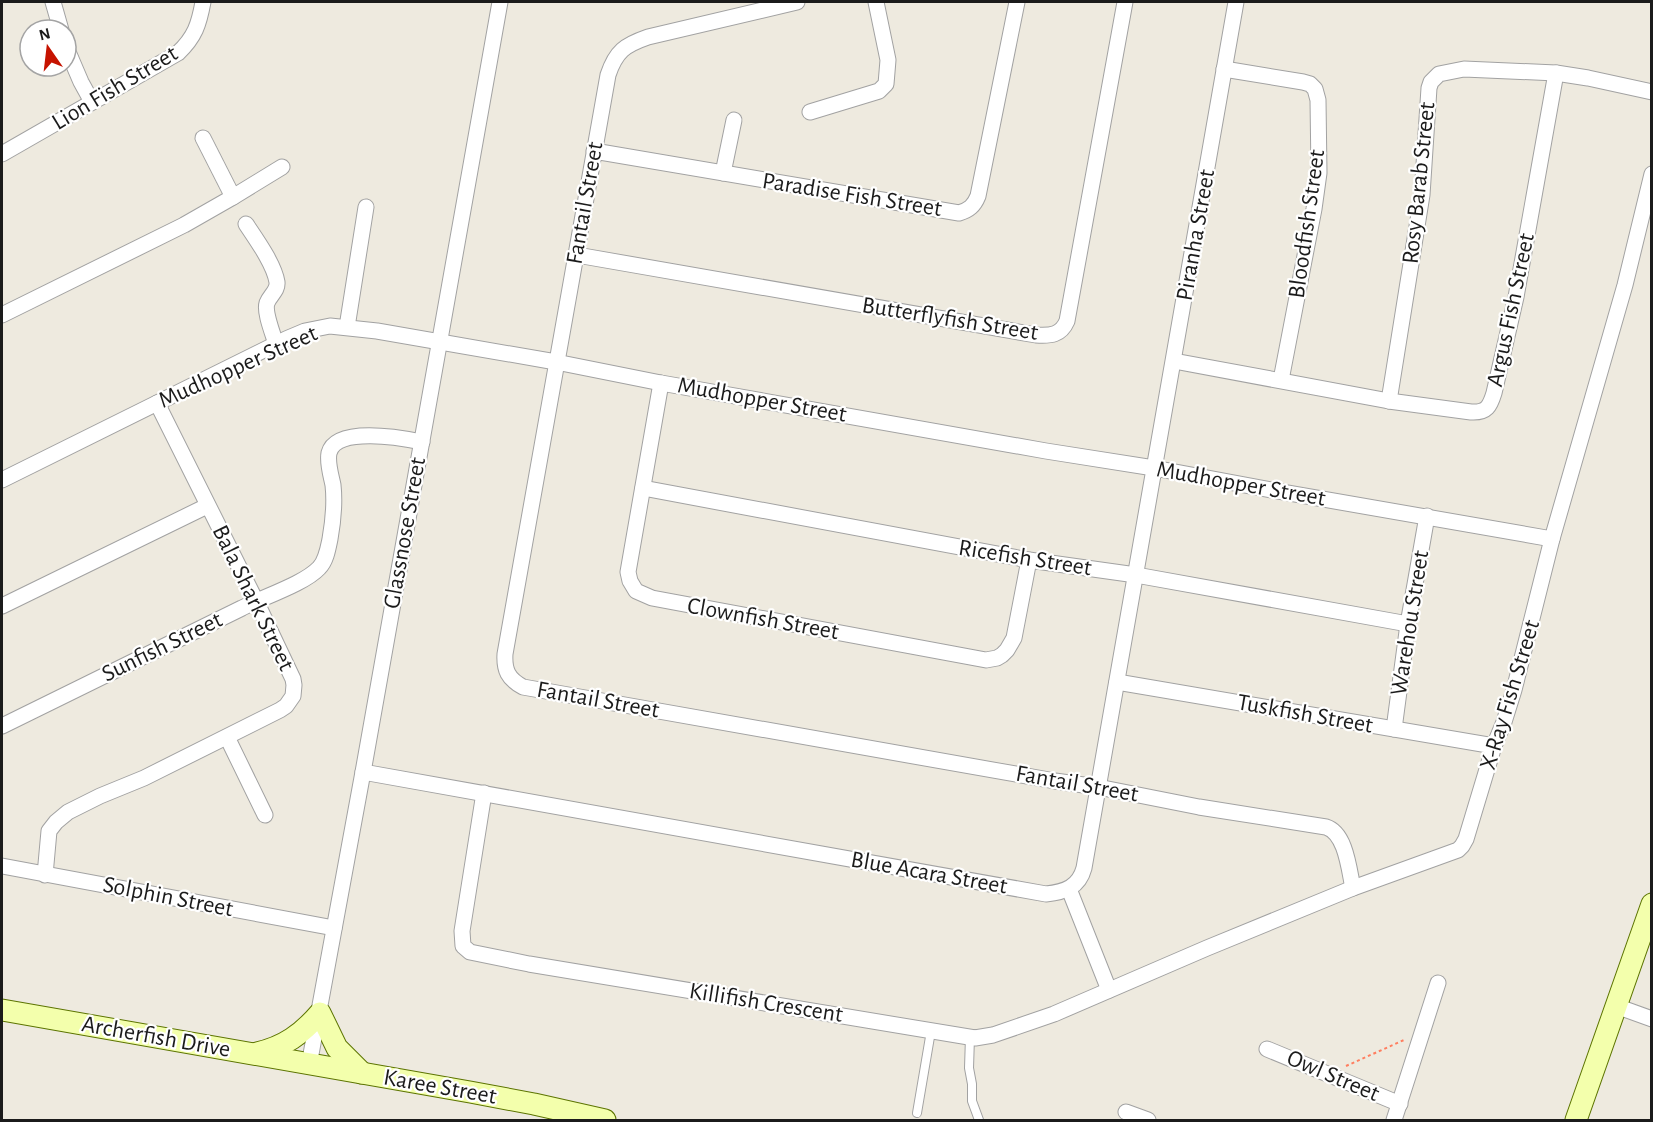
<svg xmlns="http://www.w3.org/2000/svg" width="1653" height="1122" font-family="'Alegreya Sans',sans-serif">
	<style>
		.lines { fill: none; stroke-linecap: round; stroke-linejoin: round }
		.lane-casing { stroke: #a2a2a2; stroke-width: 10 }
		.street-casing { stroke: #a2a2a2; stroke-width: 17 }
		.secondary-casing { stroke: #5c7400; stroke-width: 23 }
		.path { stroke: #ff7e5f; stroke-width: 2; stroke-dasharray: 3 3; stroke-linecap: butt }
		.lane { stroke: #fff; stroke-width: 8 }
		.street { stroke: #fff; stroke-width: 15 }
		.secondary { stroke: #f3ffac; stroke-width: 21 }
		.labels { text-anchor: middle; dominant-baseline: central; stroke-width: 4.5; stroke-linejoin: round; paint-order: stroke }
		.street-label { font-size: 24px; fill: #1b1b1b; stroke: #fff }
	</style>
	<rect width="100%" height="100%" fill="#eeeadf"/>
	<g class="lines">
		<defs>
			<g id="lane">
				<path d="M970,1037L969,1068L972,1084V1101L979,1120"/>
				<path d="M917,1113L931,1031"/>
			</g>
			<g id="street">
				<path d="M53,2L61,30"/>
				<path d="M797,2L648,37C625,45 616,51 608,75L505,654C504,670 508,679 523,687L1055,781L1098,787L1199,807L1326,827C1346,833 1349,870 1353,888"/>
				<path d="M66,47L81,82L92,102"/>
				<path d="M1224,69L1303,82L1310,84L1315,89L1318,100L1319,173L1314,209L1281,380"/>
				<path d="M810,112L879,91L886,84L888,60L876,2"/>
				<path d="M203,138L233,197"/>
				<path d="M594,151L959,213C969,210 974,206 978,196L1017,2"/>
				<path d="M2,154L178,53C195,37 199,24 203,2"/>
				<path d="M723,173L734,120"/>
				<path d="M246,224C256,239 274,264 277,282C278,291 270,295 267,303C264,312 273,334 276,344"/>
				<path d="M577,255L1036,335C1051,336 1061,335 1067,321L1125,2"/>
				<path d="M2,315L184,225L233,197L282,167"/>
				<path d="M347,327L366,207"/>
				<path d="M1174,361L1389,401L1471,412C1487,413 1490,406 1494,393L1516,297L1556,73"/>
				<path d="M661,383L628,572L630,581L636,591L652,598L986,660L997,658L1002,655L1007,650L1014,638L1029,560"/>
				<path d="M1389,401L1422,195L1429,88L1431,82L1439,74L1464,69L1556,73L1588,78L1652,92"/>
				<path d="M2,480L286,339L305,331L330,326L377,331L556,362L661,383L1046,451L1154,468L1277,491L1552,539"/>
				<path d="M643,488L1029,560L1136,575L1408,624"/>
				<path d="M2,606L207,506"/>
				<path d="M1117,682L1494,746"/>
				<path d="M2,726C82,686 162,647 242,608C263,597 304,584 319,568C326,561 328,549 330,539C333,522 335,503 333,485C331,475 327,463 329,453C336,426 402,438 422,442"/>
				<path d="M1394,729L1408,624L1427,516"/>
				<path d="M227,737L265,815"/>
				<path d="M363,772L1046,894C1065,892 1079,887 1084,868L1236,2"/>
				<path d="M484,793L462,931L463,946L470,952L529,964L975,1038L993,1035L1054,1014L1207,948L1353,888L1458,850L1462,846L1466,839L1494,746L1504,722L1514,690L1552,539L1625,285L1652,174"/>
				<path d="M2,866L334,928"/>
				<path d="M45,875L49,831L56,822L68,812L100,796L144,778L280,710L286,706L293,696L294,685L293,679L256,601L157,403"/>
				<path d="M1069,889L1109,990"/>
				<path d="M1616,1006L1652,1019"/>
				<path d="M1267,1049L1400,1104"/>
				<path d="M309,1065L363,772L500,2"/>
				<path d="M1126,1112L1148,1120"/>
				<path d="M1394,1120L1438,983"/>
			</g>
			<g id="secondary">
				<path d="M2,1010L470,1092L534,1104L605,1120"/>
				<path d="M257,1053C284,1047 302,1034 320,1013L337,1048L362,1073"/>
				<path d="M1576,1120L1652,904"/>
			</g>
		</defs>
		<use href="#lane" class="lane-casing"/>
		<use href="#street" class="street-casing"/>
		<use href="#secondary" class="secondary-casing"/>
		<path class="path" d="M1346,1066L1404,1040"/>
		<use href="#lane" class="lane"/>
		<use href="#street" class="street"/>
		<use href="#secondary" class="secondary"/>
	</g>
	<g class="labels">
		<g class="street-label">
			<text transform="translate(115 88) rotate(-31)">Lion Fish Street</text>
			<text transform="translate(1419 183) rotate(-84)">Rosy Barab Street</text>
			<text transform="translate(852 195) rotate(9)">Paradise Fish Street</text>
			<text transform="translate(585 203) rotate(-80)">Fantail Street</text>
			<text transform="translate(1307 224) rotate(-82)">Bloodfish Street</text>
			<text transform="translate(1196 235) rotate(-80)">Piranha Street</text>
			<text transform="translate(1511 310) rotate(-78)">Argus Fish Street</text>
			<text transform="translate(950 319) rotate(9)">Butterflyfish Street</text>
			<text transform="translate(238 367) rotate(-24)">Mudhopper Street</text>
			<text transform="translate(762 400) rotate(10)">Mudhopper Street</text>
			<text transform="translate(1241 484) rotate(10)">Mudhopper Street</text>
			<text transform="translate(405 533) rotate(-80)">Glassnose Street</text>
			<text transform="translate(1025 558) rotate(9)">Ricefish Street</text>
			<text transform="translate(253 598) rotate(64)">Bala Shark Street</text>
			<text transform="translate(763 619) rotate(10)">Clownfish Street</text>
			<text transform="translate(1410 623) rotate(-81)">Warehou Street</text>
			<text transform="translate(162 647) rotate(-26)">Sunfish Street</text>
			<text transform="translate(1510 695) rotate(-73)">X-Ray Fish Street</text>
			<text transform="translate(598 700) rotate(10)">Fantail Street</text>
			<text transform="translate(1305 714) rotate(10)">Tuskfish Street</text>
			<text transform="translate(1077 784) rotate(10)">Fantail Street</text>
			<text transform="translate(929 873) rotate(10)">Blue Acara Street</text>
			<text transform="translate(168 897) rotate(11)">Solphin Street</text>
			<text transform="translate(766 1003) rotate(9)">Killifish Crescent</text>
			<text transform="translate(156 1037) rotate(10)">Archerfish Drive</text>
			<text transform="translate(1333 1076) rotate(23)">Owl Street</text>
			<text transform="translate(440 1087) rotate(10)">Karee Street</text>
		</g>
	</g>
	<rect width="1653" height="1122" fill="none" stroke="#1b1b1b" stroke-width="6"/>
	<g transform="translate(48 48) rotate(346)"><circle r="28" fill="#ffffff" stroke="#a4a4a4" stroke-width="1.5"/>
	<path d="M0-4.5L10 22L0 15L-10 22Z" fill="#c61300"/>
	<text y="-9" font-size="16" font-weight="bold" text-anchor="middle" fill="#1b1b1b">N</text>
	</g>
</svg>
